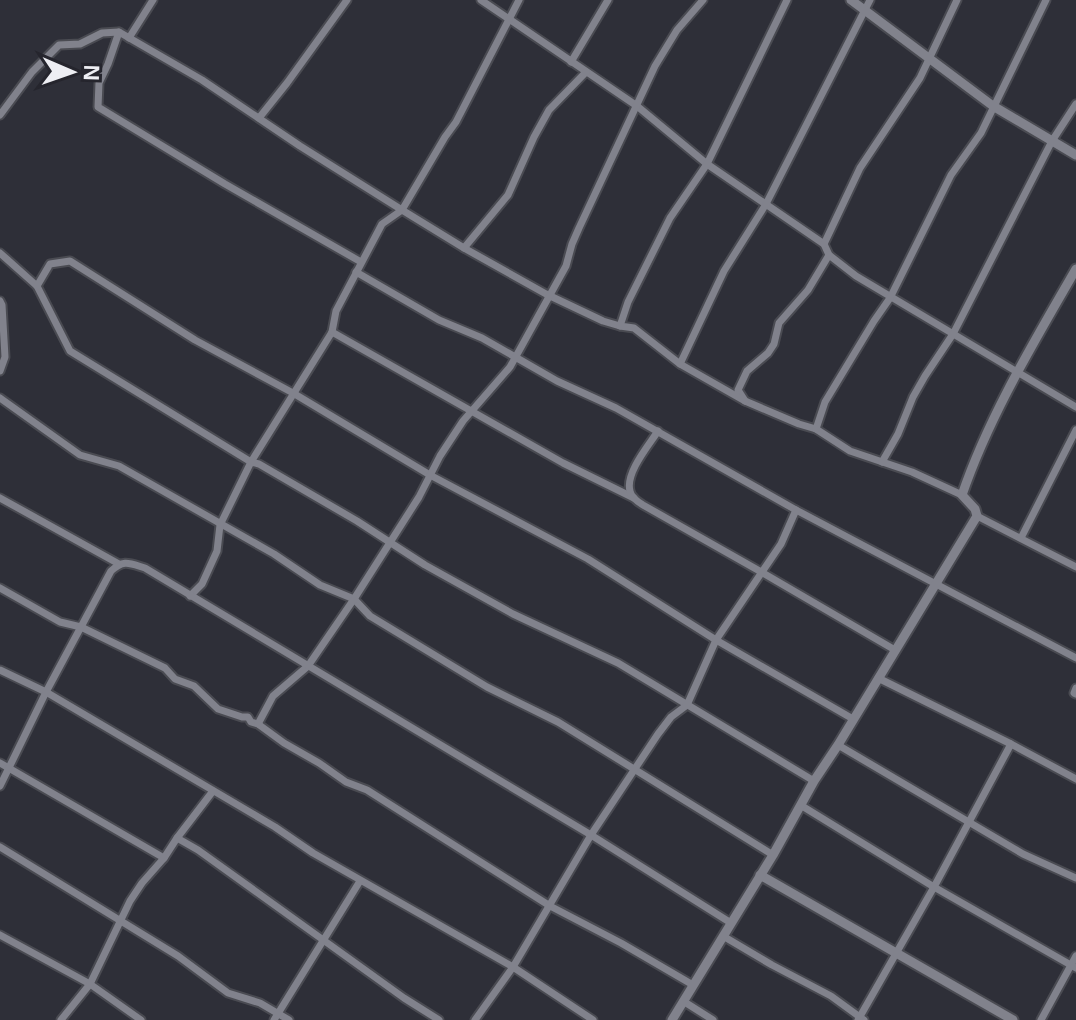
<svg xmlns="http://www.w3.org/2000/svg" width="1076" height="1020" font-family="Arial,sans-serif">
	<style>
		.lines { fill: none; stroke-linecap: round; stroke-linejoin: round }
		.minor-casing { stroke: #4a4b52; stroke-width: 11 }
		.tertiary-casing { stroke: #4a4b52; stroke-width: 13 }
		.minor { stroke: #81828c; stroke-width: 7 }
		.tertiary { stroke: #81828c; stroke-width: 9 }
	</style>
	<rect width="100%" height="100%" fill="#2e2f38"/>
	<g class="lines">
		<defs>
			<g id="minor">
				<path d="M481,0L637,106L707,164L824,244L829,255L856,276L1076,407"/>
				<path d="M519,0L456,122L445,137L402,210L464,248L546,294L603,321L620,326"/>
				<path d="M119,32L108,64L99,83L98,107L225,184L361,262"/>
				<path d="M129,38L153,0"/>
				<path d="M571,62L608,0"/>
				<path d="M0,115L32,72L59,45L80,44L102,33L119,32L202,80L300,146L402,210L382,224L336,311L332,332L251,462L70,351L37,286L0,253"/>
				<path d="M259,118L287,83L347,0"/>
				<path d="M824,244L860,168L920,78L957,0"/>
				<path d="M464,248L508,195L534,137L549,110L586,72"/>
				<path d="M829,255L808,290L779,323L774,344L768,353L747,371L738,390L745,401L799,424L816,429L850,451L912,472L962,495"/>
				<path d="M356,272L439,320L482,338L557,381L616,408L796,510L1076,658"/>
				<path d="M37,286L50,264L70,261L195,340L293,393L430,475L588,559L716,640L853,719"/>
				<path d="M0,301L2,305L5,357L0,371"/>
				<path d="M332,332L563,463L634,498"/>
				<path d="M680,364L724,271L766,204L870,0"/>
				<path d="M0,398L80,455L119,466L274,554L320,585L354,599L370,616L487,687L558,722L773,855"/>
				<path d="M745,401L680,364L634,328L620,326L628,302L670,218L707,164L787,0"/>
				<path d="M816,429L825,402L874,321L890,298L951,175L981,133L1046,0"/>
				<path d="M658,431C649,445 625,473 630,491C631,497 638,502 643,505L763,573L895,650"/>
				<path d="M882,462L898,434L913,397L925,376L953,334L1052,141L1076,104"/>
				<path d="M0,498L119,564"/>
				<path d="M977,516L1076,567"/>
				<path d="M1021,538L1076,430"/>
				<path d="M0,588L60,622L81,627L165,668L175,679L194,686L218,709L242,717H248L251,722L258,724L284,743L319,763L346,782L367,790L550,906L621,943L693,985"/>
				<path d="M190,596L202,584L217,551L220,525L251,462L259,464L357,521L425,565L513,614L618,663L814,781"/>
				<path d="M0,670L46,692L275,827L313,853L513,967L593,1020"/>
				<path d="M878,678L1011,744L1076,779"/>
				<path d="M1076,688L1074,693L1076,694"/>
				<path d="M258,724L273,696L308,666L354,599L419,497L440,456L463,421L510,367L566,266L572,244L579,228L655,66L677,30L703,0"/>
				<path d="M838,745L1023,854L1076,878"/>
				<path d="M0,763L164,858"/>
				<path d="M0,786L46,692L111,571C124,559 129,563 145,568L591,835L731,923"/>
				<path d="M802,806L934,887L1076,968"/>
				<path d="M177,838L198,850L404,998L439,1020"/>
				<path d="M0,847L178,956L228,993L260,1003L289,1020"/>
				<path d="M0,935L90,984L141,1020"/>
				<path d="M723,936L772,965L831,996L864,1020"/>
				<path d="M683,1001L713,1020"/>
				<path d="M61,1020L90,984L130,901L142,883L164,858L177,838L213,791"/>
				<path d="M274,1020L360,881"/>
				<path d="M475,1020L513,967L591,835L658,734L671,717L687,705L716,640L781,544L796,510"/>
				<path d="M858,1020L934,887L1011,744"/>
				<path d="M1041,1020L1076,956"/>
			</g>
			<g id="tertiary">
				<path d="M851,0L993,106L1076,155"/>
				<path d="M760,875L1013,1020"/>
				<path d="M672,1020L773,855L814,781L838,745L977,516L975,509L962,495C989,416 1034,342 1076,269"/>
			</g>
		</defs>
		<use href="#minor" class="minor-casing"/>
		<use href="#tertiary" class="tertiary-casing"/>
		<use href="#minor" class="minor"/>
		<use href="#tertiary" class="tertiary"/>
	</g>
	<g transform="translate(72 72) rotate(92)" stroke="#25252d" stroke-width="6" paint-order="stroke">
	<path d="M0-6L14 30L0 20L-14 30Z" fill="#edeef3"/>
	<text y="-12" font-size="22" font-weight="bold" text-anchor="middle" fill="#edeef3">N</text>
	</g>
</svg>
